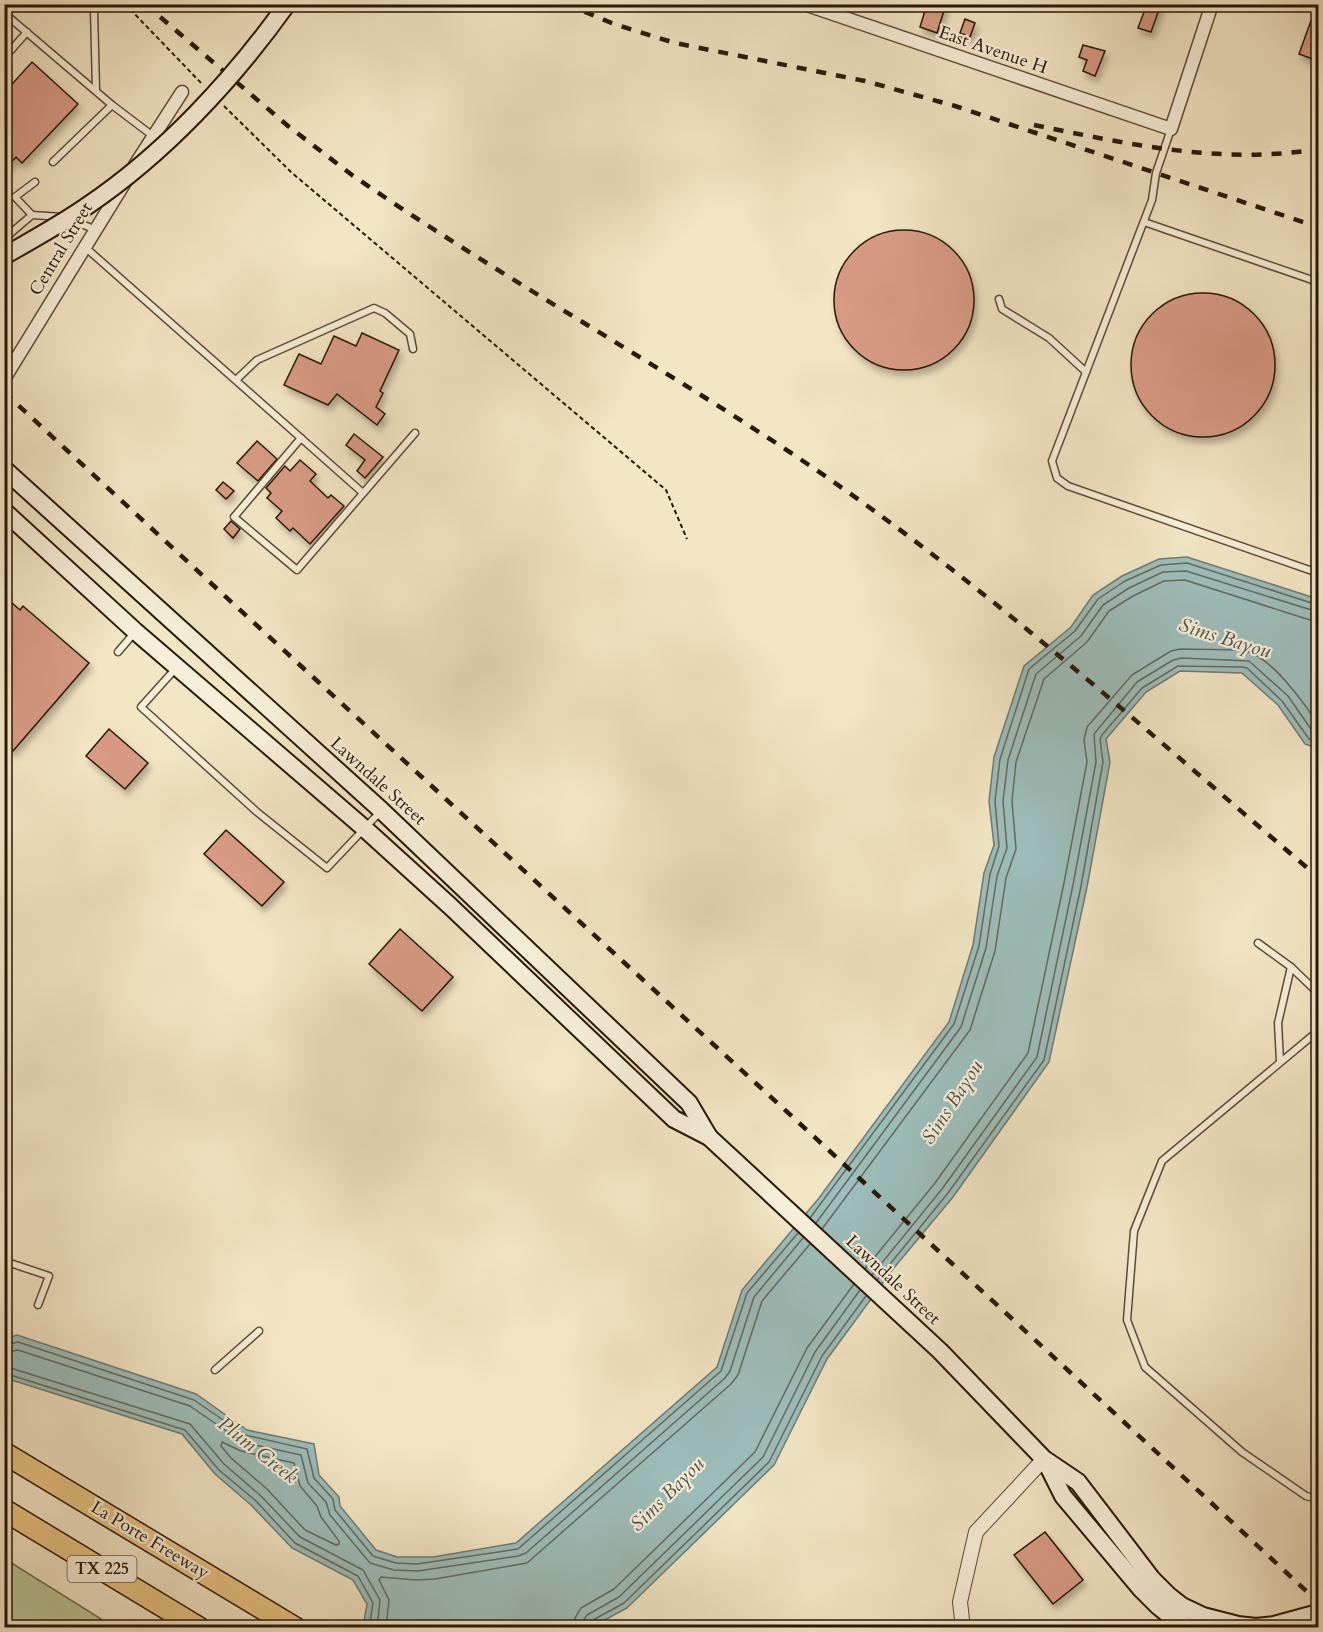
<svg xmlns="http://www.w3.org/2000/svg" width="1323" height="1632" font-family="Cardo,serif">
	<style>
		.green { fill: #bac595; stroke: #716e4e; stroke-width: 1.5 }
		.water { fill: #9dbebb; stroke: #6e7b73; stroke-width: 1.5 }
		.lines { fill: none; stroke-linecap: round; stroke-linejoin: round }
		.shore { stroke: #626a60; stroke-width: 1.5 }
		.building { fill: #d89a84; stroke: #281706; stroke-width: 1.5; filter: url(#shadow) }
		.service-casing { stroke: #5b4b36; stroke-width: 9 }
		.minor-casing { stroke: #5b4b36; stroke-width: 15 }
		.tertiary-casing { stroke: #5b4b36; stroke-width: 16 }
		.secondary-casing { stroke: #281706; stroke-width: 20 }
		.motorway-casing { stroke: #281706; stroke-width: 24 }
		.path { stroke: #281706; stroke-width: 2; stroke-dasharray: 4.5 3; stroke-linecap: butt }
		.service { stroke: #f7efd9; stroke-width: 6 }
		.minor { stroke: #f7efd9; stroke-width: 12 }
		.tertiary { stroke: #f7efd9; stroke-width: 14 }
		.secondary { stroke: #f7efd9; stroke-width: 16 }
		.motorway { stroke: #eac382; stroke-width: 21 }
		.rail { stroke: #281706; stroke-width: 4.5; stroke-dasharray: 10 10; stroke-linecap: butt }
		.secondary-bridge-casing { stroke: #281706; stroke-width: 20; stroke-linecap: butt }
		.secondary-bridge { stroke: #f7efd9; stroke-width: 16 }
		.labels { text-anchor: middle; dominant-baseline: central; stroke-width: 4.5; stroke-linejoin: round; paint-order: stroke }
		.shield { fill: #f7efd9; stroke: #665845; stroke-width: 1.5 }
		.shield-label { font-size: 16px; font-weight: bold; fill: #281706 }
		.street-label { font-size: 18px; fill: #281706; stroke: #f7efd9 }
		.water-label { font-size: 20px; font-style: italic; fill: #515145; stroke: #f7efd9 }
	</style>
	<defs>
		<filter id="shadow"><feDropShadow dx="3" dy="5.5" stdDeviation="3" flood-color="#0004"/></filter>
	</defs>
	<rect width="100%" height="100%" fill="#f3e6c5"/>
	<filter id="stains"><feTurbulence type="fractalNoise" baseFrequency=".00333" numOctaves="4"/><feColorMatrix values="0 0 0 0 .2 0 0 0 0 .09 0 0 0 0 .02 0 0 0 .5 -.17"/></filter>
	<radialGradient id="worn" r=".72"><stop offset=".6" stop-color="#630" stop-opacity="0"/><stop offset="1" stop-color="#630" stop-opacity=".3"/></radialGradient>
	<path class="green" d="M5,1559L114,1627H5Z"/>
	<path class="water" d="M1187,557L1318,599V749L1305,744L1278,705L1242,673L1180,671L1146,692L1106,739L1110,762L1087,887L1049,1062L953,1197L893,1269L827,1359L774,1465L627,1608L592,1627H363L367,1604L353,1580L292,1548L251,1505L215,1474L182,1434L5,1378L4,1339L17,1335L196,1394L247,1430L314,1444L319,1475L339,1497L340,1506L376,1550L397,1557H433L516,1543L717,1367L742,1290L819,1198L949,1022L973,945L984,873L994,845L989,801L994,757L1024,666L1071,627L1093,595L1122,576L1159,559Z"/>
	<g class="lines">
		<g class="shore">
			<path d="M810,1218L954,1024L979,946L990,874L999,846L995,801L1000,759L1029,669L1075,631L1098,599L1125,581L1161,565L1187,563L1318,605"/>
			<path d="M816,1223L961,1027L986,948L997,876L1007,848L1003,801L1008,760L1036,674L1081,636L1103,605L1129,588L1163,572L1186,571L1318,612"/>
			<path d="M822,1229L970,1030L995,951L1006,878L1016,849L1012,801L1016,762L1044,679L1087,642L1109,611L1133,596L1164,581L1185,580L1310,620L1318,621"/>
			<path d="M865,1269L935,1183L1028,1053L1064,883L1087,762L1084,740L1087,727L1132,675L1171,651L1180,649L1243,650C1270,655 1304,703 1318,724"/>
			<path d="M872,1275L942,1189L1037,1057L1073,885L1096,762L1094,734L1137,682L1173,660L1181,658L1249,661L1288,696L1313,732L1318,734"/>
			<path d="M877,1280L948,1193L1044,1060L1081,886L1103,762L1100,740L1102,735L1142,688L1178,666L1242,667L1247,668L1282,701L1309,739L1318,742"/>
			<path d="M4,1345L18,1342L194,1400L245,1435L307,1449L314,1478L333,1499L335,1510L373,1556L396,1563L417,1564L518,1549L721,1371L747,1293L798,1233"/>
			<path d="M4,1353L18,1350L190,1406L242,1442L301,1455L308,1483L326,1502L330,1515L370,1563L394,1570L418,1571L518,1556L526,1553L725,1378L730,1371L754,1297L803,1238"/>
			<path d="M4,1366L190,1424L224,1464L261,1496L300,1537L363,1570L380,1600L377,1628"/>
			<path d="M4,1373L185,1430L219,1470L256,1501L295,1543L358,1576L373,1603L369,1628"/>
			<path d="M222,1442L241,1451L294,1463L300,1486L317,1506L321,1517L339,1541V1544L336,1545L305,1530L267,1489L231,1458L221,1446Z"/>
			<path d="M386,1628L389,1600L379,1580L381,1577L415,1580L435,1579L527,1563L731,1384L738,1375L762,1301L810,1244"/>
			<path d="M574,1628L575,1618L581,1608L614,1589L755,1452L807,1348L854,1284"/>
			<path d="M583,1628V1621L587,1615L619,1597L763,1457L815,1352L860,1290"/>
			<path d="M590,1628L593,1620L624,1603L769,1462L822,1356L866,1296"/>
		</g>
	</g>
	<g class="building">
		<path d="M927,4H946L937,33L920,27Z"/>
		<path d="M1147,4H1161L1151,32L1138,28Z"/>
		<path d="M1317,4H1318V61L1299,54Z"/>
		<path d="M965,19L975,23L970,37L960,33Z"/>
		<path d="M1083,45L1105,51L1095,76L1083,71L1087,60L1079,57Z"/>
		<path d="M32,62L78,104L22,163L16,157L4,170V93Z"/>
		<circle cx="904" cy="300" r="70"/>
		<circle cx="1203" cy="365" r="72"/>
		<path d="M362,333L399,350L380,391L383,393L376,407L385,414L377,425L337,394L328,405L284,385L299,354L321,364L334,336L356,346Z"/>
		<path d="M354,434L383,457L365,478L357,471L365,460L346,445Z"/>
		<path d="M257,441L277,459L258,481L237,463Z"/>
		<path d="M300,460L316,474L310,481L328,498L331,495L344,506L310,544L293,528L290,531L276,518L282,511L267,498L271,493L266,488L285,466L290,471Z"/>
		<path d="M223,482L234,491L226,499L216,490Z"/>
		<path d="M231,521L240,529L233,538L224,529Z"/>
		<path d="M4,596L20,610L23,606L89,663L13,751L4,743Z"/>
		<path d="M109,729L148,763L125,789L86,756Z"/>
		<path d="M226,830L284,882L262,906L204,854Z"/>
		<path d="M400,929L453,977L422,1011L369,964Z"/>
		<path d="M1045,1532L1083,1580L1053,1604L1014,1555Z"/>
	</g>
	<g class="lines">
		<defs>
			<g id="service">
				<path d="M88,4L94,10L96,90"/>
				<path d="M4,13L112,105L153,136"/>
				<path d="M4,58L27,32"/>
				<path d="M1171,129L1156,173L1152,200L1052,461L1057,478L1068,486L1318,573"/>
				<path d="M53,162L112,105"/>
				<path d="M32,215L15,197L35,182"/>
				<path d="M72,220L96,230"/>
				<path d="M1144,222L1318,282"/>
				<path d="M4,241L12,232L32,215L63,217"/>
				<path d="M86,248L363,493"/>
				<path d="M999,299L1002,309L1049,338L1086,372"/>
				<path d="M236,380L257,360L374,308L385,313L410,334L413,349"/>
				<path d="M301,438L234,517L297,570L415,433"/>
				<path d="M118,652L135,632"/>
				<path d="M177,667L141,707L257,812L327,868L380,812"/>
				<path d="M1258,943L1291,967L1318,993"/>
				<path d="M1318,1031L1162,1161L1134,1231L1127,1320L1145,1367L1242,1452L1306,1496L1318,1499"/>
				<path d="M1280,1061L1278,1023L1291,967"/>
				<path d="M4,1261L49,1276L38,1305"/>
				<path d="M215,1370L259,1331"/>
			</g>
			<g id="minor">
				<path d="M804,4L1171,129L1212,4"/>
				<path d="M135,165L182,92"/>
				<path d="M4,379L125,182"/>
			</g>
			<path id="tertiary" d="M963,1628L960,1602L976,1532L1044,1459"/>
			<g id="secondary">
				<path d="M4,469L381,810L689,1103L709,1137"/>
				<path d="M4,511L135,631L364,828L450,906L674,1119L709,1137L940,1351L1044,1459L1078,1482L1152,1579L1168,1595L1182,1606L1203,1616L1238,1625L1256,1627L1274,1625L1318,1613"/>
				<path d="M1046,1462L1063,1496L1141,1589L1158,1606L1174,1619L1191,1628"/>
			</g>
			<g id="motorway">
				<path d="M4,1453L295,1628"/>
				<path d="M4,1510L199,1628"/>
			</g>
		</defs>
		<use href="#service" class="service-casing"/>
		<use href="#minor" class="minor-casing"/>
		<use href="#tertiary" class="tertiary-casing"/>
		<use href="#secondary" class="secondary-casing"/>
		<use href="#motorway" class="motorway-casing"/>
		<g class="path">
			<path d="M125,4L203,85"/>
			<path d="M224,106L291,172L666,490L687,539"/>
		</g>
		<use href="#service" class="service"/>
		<use href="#minor" class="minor"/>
		<use href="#tertiary" class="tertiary"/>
		<use href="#secondary" class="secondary"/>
		<use href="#motorway" class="motorway"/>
		<g class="rail">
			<path d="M145,4L288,126L352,175C500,277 659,364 809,465C990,588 1152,736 1318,877"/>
			<path d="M566,4L614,24L675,43L865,81L955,106L1318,227"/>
			<path d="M1034,125C1128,144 1222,165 1318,149"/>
			<path d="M4,392C441,797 883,1197 1318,1602"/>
		</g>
		<defs>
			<path id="secondary-bridge" d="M4,256C32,240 61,224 87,206C164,154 233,80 287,4"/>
		</defs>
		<use href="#secondary-bridge" class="secondary-bridge-casing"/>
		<use href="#secondary-bridge" class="secondary-bridge"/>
	</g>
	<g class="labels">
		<rect class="shield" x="67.5" y="1556" width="69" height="26" rx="4.5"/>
		<g class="shield-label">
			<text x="102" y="1569">TX 225</text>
		</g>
		<g class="street-label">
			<text transform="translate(993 50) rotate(19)">East Avenue H</text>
			<text transform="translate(61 249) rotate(-59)">Central Street</text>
			<text transform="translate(378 781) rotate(42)">Lawndale Street</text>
			<text transform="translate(893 1280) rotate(43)">Lawndale Street</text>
			<text transform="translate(150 1540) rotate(31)">La Porte Freeway</text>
		</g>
		<g class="water-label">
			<text transform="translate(1225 638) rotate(17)">Sims Bayou</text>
			<text transform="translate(952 1102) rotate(-57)">Sims Bayou</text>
			<text transform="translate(258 1450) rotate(38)">Plum Creek</text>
			<text transform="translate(667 1494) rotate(-45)">Sims Bayou</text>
		</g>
	</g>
	<rect width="1323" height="1632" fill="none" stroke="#f3e6c5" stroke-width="24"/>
	<rect x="6" y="6" width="1311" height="1620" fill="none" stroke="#281706" stroke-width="3"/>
	<rect x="12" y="12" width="1299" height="1608" fill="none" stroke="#281706" stroke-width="1.5"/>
	<rect width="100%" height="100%" filter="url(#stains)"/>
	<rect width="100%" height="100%" fill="url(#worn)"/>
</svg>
